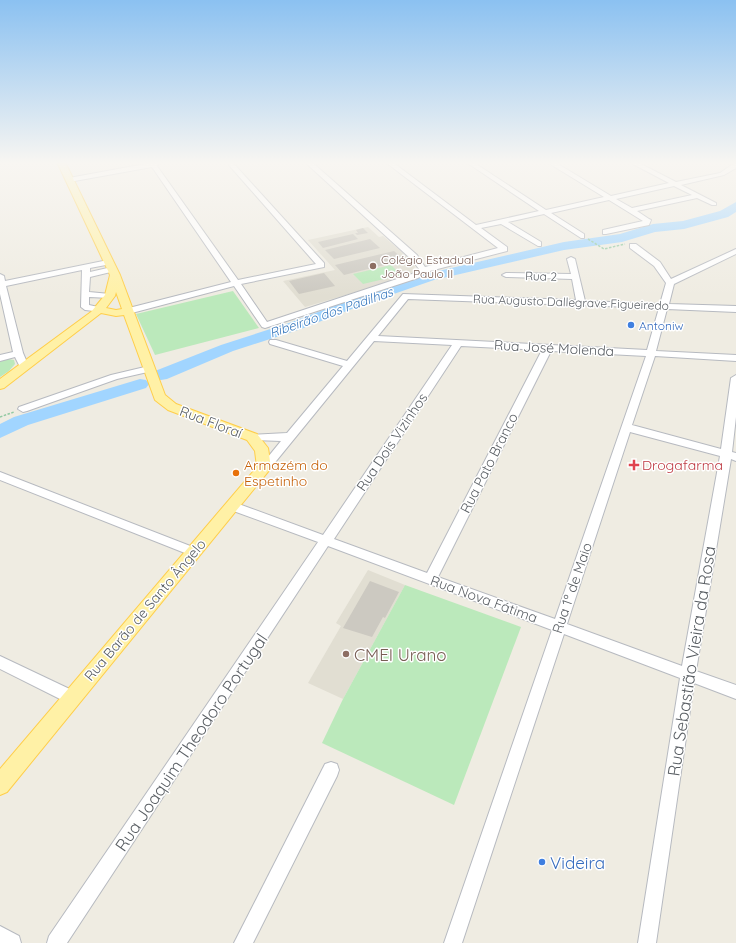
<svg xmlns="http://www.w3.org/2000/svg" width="736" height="943" font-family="Quicksand,sans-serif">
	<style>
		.education { fill: #e1ded2 }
		.green { fill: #bbe9bb }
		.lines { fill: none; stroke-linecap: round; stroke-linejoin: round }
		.river { fill: #a1d5ff; fill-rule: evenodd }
		.building { fill: #ccc9c1 }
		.minor-casing { stroke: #b7bac0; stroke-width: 2 }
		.major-casing { stroke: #ffce4a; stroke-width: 2 }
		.path { stroke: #92c9a2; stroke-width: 1.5; stroke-dasharray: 2.5 1.5; stroke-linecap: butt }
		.minor { fill: #fff; fill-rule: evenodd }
		.major { fill: #fff1a6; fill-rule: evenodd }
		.education-dot { fill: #8d6e63; stroke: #fff; stroke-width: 1.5 }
		.shop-dot { fill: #3f7fe0; stroke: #fff; stroke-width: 1.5 }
		.health-dot { fill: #e0444e; stroke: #fff; stroke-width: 1.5 }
		.food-dot { fill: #e8710a; stroke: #fff; stroke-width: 1.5 }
		.labels { text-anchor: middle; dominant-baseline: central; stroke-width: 3; stroke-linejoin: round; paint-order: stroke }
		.far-education-label { font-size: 12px; fill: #785e54; stroke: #fff; text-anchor: start }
		.far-street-label { font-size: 12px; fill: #5a5f64; stroke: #fff }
		.far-shop-label { font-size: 12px; fill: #366cbe; stroke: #fff; text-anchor: start }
		.far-water-label { font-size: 13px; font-style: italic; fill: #3375bc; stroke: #fff }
		.street-label { font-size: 14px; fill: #5a5f64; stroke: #fff }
		.food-label { font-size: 14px; fill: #c56008; stroke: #fff; text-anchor: start }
		.health-label { font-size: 14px; fill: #be3a42; stroke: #fff; text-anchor: start }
		.near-education-label { font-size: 17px; fill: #785e54; stroke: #fff; text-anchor: start }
		.near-street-label { font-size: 17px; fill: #5a5f64; stroke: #fff }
		.near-shop-label { font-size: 17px; fill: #366cbe; stroke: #fff; text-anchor: start }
	</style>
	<rect width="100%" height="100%" fill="#efece2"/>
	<g class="education">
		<path d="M368,227L379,237L383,236L415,263L414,275L305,307L283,281L335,270L308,240Z"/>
		<path d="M368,570L405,585L343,699L308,683L341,626L336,623Z"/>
	</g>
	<g class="green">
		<path d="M391,265L401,275L363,284L353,274Z"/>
		<path d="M233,291L259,328L155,355L136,314Z"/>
		<path d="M3,358L14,360L15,364L9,371L0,377V359Z"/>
		<path d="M405,585L521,627L454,805L322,743L343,699Z"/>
	</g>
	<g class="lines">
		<g class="river">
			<path d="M736,202V212L728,217L684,229L655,232L622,242L564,250L434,280L362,305L301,329L233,351L167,379L161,380L155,379L152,375L155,371L221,345L289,323L352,299L425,274L564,242L620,234L653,224L683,221L720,211Z"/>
			<path d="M140,379L146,380L149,384L146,388L28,425L0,438V424L14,417Z"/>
		</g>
	</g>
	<g class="building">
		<path d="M363,228L368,233L357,235L355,233H358L356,230Z"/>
		<path d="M353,234L358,239L323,248L318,242Z"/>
		<path d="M370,239L380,248L334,259L325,250Z"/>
		<path d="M394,251L404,260L344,275L335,265Z"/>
		<path d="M324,273L335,286L299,294L289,281Z"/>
		<path d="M370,581L399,592L385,618L383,617L372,637L343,628Z"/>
	</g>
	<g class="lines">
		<defs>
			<g id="minor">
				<path d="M145,164H159L157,166L238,280L316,264L228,164H234L324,263V267L241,284L267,322L412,274L419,269L411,259L307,164H314L417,255L425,267L498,248L388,164H395L476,225L539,211L469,164H476L546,210L604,197L550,164H558L611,196L669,183L633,164H641L676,182L720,173L733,164H736V168L724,175L681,185L716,203V205H712L697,198L637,211L649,219L651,220L649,225L606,234H603V230L643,221L609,200L551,213L584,234V238H581L544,214L508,222L541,242V246H538L501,224L481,228L507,247V251L426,272L418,278L265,328L262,327L234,286L128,314L125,313L124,311L125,309L231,282L152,167L69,182L66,180L69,178ZM674,186L692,195L632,208L616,199Z"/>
				<path d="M630,244H636L660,262L671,279L736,249V254L674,284L669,304L736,306V312L667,309L656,351L736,355V361L655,356L632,425L721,449L731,378L736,375V417L732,452L736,453V461L731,459L696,671L736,685V699L694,683L656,943H638L680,678L564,634L462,943H444L552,630L328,546L67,943H47L49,936L318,542L228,509L226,506L228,503L232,502L236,503L323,535L452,345L374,341L268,471H260L259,468L281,441L252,440L248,439L247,437L248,435L287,433L343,366L270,344L269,342L270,340H276L347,361L403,294L576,300L572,279L506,277L502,275L506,273L571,274L567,259L571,257L575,259L585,301L660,304L666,283L654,266L630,248ZM408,299L659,308L647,350L378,336ZM461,346L542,350L427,573L334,539ZM551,351L646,356L555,619L438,577ZM630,432L720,456L682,666L567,624Z"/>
				<path d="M108,260H111V264L90,268V272L112,267L116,269L115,271L90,277L89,292L110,294L114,296L110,298L89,297V305L103,308L104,310L103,312L85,310L81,307L82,270L6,286L23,353L29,367L24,370L21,369L15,357L0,361V355L13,352L0,294V274L4,276L5,281Z"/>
				<path d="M149,366L154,369L152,371L117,379L27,411L23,412L18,409L19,407L111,375Z"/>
				<path d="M0,472L198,549L200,552L198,555L194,557L190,555L0,480Z"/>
				<path d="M0,656L78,693L80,698L78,703L73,705L68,703L0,669Z"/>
				<path d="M331,762L337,764L339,770L337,776L253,943H234L325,764Z"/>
				<path d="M0,926L19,936L21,943H0Z"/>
			</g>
			<path id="major" d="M58,164H66L120,275L165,395L176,404L257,434L268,448L271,468L7,792L0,795V769L257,467L255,451L247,440L168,410L155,400L124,315L116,316L101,313L4,388L0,389V379L91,312L105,295L110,275ZM116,292L122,309L116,310L106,308L115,296Z"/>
		</defs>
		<use href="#minor" class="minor-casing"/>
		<use href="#major" class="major-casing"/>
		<g class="path">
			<path d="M588,239L604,249L625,244"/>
			<path d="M0,417L14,412"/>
		</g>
		<use href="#minor" class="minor"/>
		<use href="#major" class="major"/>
	</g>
	<linearGradient id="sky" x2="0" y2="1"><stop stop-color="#8bc1f1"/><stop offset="0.55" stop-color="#f8f6f2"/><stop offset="1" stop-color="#f8f6f2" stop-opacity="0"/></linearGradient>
	<rect width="736" height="296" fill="url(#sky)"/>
	<g class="education-dot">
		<circle cx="373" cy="266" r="4"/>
		<circle cx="346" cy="654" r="4"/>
	</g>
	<g class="shop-dot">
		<circle cx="631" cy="325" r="4"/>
		<circle cx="542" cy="862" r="4"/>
	</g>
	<path class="health-dot" d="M632 459h4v4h4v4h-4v4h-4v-4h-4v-4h4z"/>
	<circle class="food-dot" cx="236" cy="473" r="4"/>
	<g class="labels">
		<g class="far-education-label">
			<text x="381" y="259">Colégio Estadual<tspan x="381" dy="14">João Paulo II</tspan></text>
		</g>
		<g class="far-street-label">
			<text transform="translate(541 276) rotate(2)">Rua 2</text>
			<text transform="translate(571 302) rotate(2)">Rua Augusto Dallegrave Figueiredo</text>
		</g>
		<g class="far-shop-label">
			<text x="639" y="325">Antoniw</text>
		</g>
		<g class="far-water-label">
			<text transform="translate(331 312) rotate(-19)">Ribeirão dos Padilhas</text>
		</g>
		<g class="street-label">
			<text transform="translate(554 348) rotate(3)">Rua José Molenda</text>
			<text transform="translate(211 422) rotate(21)">Rua Floraí</text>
			<text transform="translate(392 442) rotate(-56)">Rua Dois Vizinhos</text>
			<text transform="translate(489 463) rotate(-63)">Rua Pato Branco</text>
			<text transform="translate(572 588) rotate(-71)">Rua 1º de Maio</text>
			<text transform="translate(484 599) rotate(20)">Rua Nova Fátima</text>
			<text transform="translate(145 610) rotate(-50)">Rua Barão de Santo Ângelo</text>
		</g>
		<g class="food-label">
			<text x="244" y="465">Armazém do<tspan x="244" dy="16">Espetinho</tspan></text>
		</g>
		<g class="health-label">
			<text x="642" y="465">Drogafarma</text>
		</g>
		<g class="near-education-label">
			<text x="354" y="654">CMEI Urano</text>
		</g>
		<g class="near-street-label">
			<text transform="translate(691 661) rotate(-81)">Rua Sebastião Vieira da Rosa</text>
			<text transform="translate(191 742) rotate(-56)">Rua Joaquim Theodoro Portugal</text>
		</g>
		<g class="near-shop-label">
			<text x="550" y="862">Videira</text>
		</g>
	</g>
</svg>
